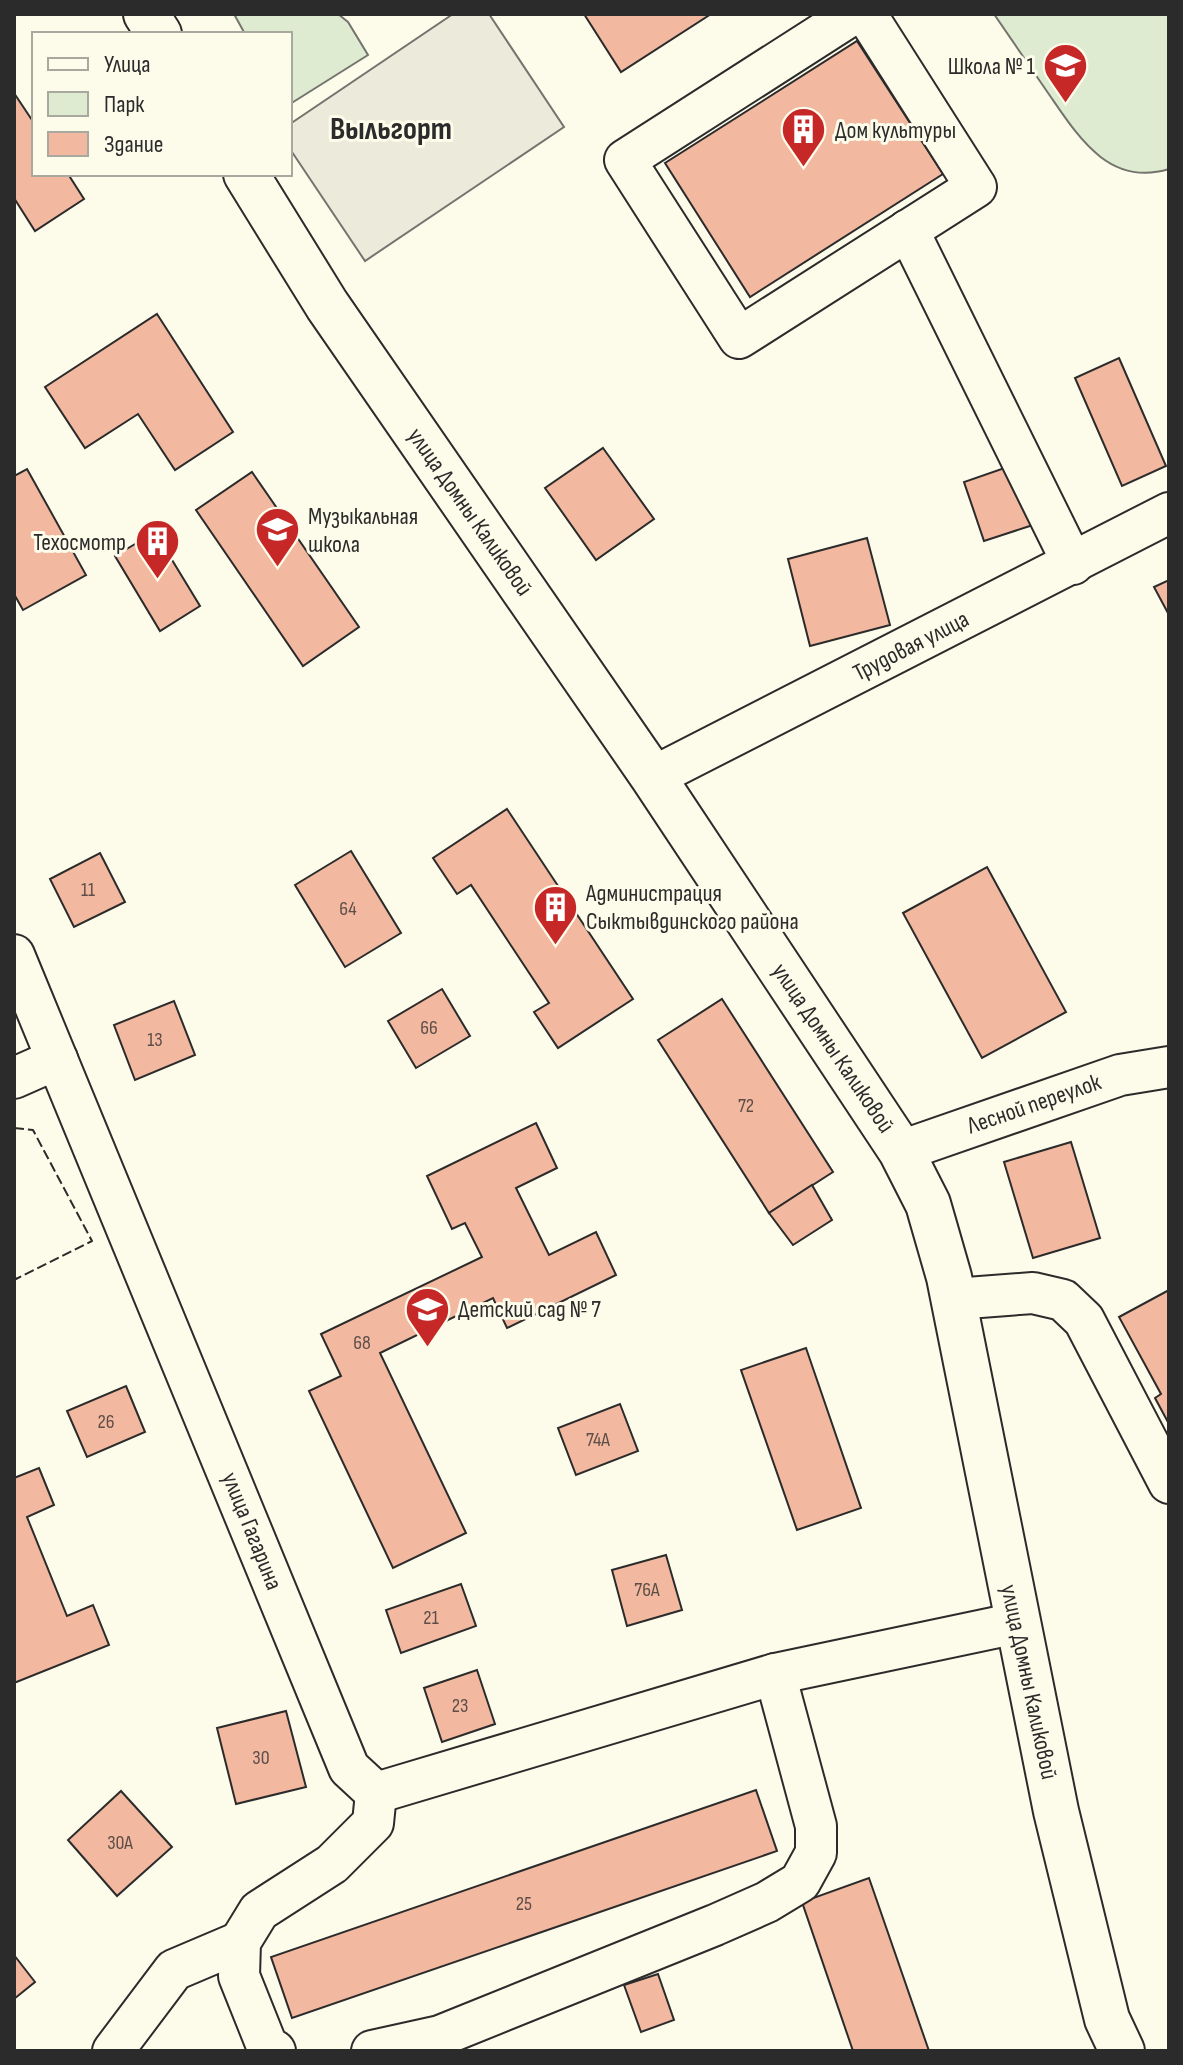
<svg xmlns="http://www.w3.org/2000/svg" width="1183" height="2065" font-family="'Sofia Sans Condensed',sans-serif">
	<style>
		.green { fill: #deebd1; stroke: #74746e; stroke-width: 2 }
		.parking { fill: #eceadb; stroke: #74746e; stroke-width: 2 }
		.building { fill: #f2b8a0; stroke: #2b2b2b; stroke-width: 2 }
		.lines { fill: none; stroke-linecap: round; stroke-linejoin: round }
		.minor-casing { stroke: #2b2b2b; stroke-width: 44 }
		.major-casing { stroke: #2b2b2b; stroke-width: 48 }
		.minor { stroke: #fdfbea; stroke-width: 40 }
		.major { stroke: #fdfbea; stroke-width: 44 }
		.fence { stroke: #2b2b2b; stroke-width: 2; stroke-dasharray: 10 4; stroke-linecap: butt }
		.labels { text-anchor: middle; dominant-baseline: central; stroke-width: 6; stroke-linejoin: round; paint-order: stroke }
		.number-label { font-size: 20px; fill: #5d4e48 }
		.poi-label { font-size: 24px; fill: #2b2b2b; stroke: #fdfbea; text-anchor: start }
		.street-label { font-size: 24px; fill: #2b2b2b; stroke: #fdfbea }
		.district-label { font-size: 32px; font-weight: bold; fill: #2b2b2b; stroke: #fdfbea }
	</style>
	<rect width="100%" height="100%" fill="#fdfbea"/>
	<g class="green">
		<path d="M234,14H338L348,22L368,55L290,104V34H245Z"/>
		<path d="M994,14H1169V169C1107,188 1076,133 1046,90C1029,65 1011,39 994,14Z"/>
	</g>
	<path class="parking" d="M453,14H489L564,127L365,261L290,149V124Z"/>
	<g class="building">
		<path d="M584,14H711L621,72Z"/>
		<path d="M857,41L943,174L750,297L665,163Z"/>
		<path d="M14,93L34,123V174H68L84,199L35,231L14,198Z"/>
		<path d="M157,314L233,432L175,470L138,414L85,448L45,387Z"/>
		<path d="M1119,358L1166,466L1122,486L1075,378Z"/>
		<path d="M603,448L654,519L596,560L545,488Z"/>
		<path d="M1016,464L1036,524L984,541L964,482Z"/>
		<path d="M27,469L86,575L23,610L14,594V476Z"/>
		<path d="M252,472L359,627L303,666L196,510Z"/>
		<path d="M155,532L200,606L160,631L115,556Z"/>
		<path d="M867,538L890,625L810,646L788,559Z"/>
		<path d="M1169,580V615L1154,587Z"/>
		<path d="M507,809L633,999L558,1048L534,1012L549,1003L471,885L457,894L433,858Z"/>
		<path d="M351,851L401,933L345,967L295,885Z"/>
		<path d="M100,853L125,902L74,927L50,879Z"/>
		<path d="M987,867L1066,1012L982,1058L903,913Z"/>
		<path d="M442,989L470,1036L416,1068L388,1021Z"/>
		<path d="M722,999L833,1172L769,1213L658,1040Z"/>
		<path d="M174,1001L195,1055L135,1080L114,1025Z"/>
		<path d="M536,1123L557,1168L516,1188L549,1255L596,1232L616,1275L507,1328L493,1298L380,1353L466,1533L393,1568L309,1391L341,1376L321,1334L482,1257L465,1223L452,1229L427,1176Z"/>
		<path d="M1071,1142L1100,1238L1033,1258L1004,1162Z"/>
		<path d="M812,1185L832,1220L793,1245L769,1213Z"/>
		<path d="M1169,1290V1424L1155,1398L1161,1394L1119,1317Z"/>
		<path d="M806,1348L861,1508L797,1530L741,1370Z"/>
		<path d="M126,1386L145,1432L87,1457L67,1411Z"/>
		<path d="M620,1404L638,1451L576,1475L558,1428Z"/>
		<path d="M39,1468L54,1505L27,1517L67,1616L93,1605L109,1645L14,1683V1478Z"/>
		<path d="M666,1555L682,1610L627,1626L612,1570Z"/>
		<path d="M461,1584L476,1626L401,1653L386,1610Z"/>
		<path d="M477,1670L495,1724L442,1742L424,1688Z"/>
		<path d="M286,1711L306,1787L236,1804L217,1728Z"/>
		<path d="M756,1790L777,1851L292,2018L271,1957Z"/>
		<path d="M121,1791L172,1847L117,1896L68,1840Z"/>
		<path d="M869,1878L929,2051H853L802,1902Z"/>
		<path d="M14,1955L35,1982L14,1999Z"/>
		<path d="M658,1974L674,2020L641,2032L624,1985Z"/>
	</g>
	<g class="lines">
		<defs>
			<g id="minor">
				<path d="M853,14L625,160L739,338L976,187L866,14"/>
				<path d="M908,230L1073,564"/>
				<path d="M653,777L1169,513"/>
				<path d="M14,955L349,1768L376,1793"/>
				<path d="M14,1078L57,1059"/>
				<path d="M901,1151L1120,1075L1169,1067"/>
				<path d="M954,1299L1033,1293L1063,1300L1084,1320L1169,1483"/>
				<path d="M376,1793L775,1674L1017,1623"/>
				<path d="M113,2051L174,1970L240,1942"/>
				<path d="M275,2051L267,2046L239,1976L240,1942L259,1911L332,1864L373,1823L376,1793"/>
				<path d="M372,2051L440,2036L715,1925L767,1902L800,1882L816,1853V1826L775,1674"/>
			</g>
			<g id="major">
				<path d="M146,14L159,34"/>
				<path d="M246,174L327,305L653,777L901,1151L928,1204L949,1277L1056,1811L1107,2019L1122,2051"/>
			</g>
		</defs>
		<use href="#minor" class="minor-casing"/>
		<use href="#major" class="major-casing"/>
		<use href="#minor" class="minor"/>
		<use href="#major" class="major"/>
		<path class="fence" d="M14,1128L33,1130L92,1241L16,1279L14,1276"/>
	</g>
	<defs>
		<symbol id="school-pin" viewBox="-11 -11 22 30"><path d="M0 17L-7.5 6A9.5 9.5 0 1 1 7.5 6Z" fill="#c62828" stroke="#fdfbea"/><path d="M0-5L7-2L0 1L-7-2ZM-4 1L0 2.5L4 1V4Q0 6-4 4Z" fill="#fff"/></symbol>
		<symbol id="building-pin" viewBox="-11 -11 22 30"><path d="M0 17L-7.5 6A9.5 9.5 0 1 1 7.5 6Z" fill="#c62828" stroke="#fdfbea"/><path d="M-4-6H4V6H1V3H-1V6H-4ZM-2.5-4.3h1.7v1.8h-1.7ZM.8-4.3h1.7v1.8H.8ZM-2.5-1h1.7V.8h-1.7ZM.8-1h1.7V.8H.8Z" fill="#fff"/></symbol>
	</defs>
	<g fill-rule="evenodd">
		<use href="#school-pin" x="1040" y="40" width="51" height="69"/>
		<use href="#building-pin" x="778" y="104" width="51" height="69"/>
		<use href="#school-pin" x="252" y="504" width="51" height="69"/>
		<use href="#building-pin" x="132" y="516" width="51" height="69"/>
		<use href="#building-pin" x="530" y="882" width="51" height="69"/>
		<use href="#school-pin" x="402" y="1284" width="51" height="69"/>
	</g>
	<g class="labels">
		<g class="number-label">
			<text x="88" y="890">11</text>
			<text x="348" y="909">64</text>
			<text x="429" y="1028">66</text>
			<text x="155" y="1040">13</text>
			<text x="746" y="1106">72</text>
			<text x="362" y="1343">68</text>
			<text x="106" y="1422">26</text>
			<text x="598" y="1440">74А</text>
			<text x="647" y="1590">76А</text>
			<text x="431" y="1618">21</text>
			<text x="460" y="1706">23</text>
			<text x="261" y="1758">30</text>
			<text x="120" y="1843">30А</text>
			<text x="524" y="1904">25</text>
		</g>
		<g class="poi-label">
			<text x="1035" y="66" text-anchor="end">Школа № 1</text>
			<text x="835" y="130">Дом культуры</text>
			<text x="308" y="516">Музыкальная<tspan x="308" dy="28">школа</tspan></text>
			<text x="126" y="542" text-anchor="end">Техосмотр</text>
			<text x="586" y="893">Администрация<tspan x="586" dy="28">Сыктывдинского района</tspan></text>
			<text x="458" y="1309">Детский сад № 7</text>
		</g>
		<g class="street-label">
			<text transform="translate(470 512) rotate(55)">улица Домны Каликовой</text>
			<text transform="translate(911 646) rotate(-27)">Трудовая улица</text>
			<text transform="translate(833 1048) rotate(56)">улица Домны Каликовой</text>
			<text transform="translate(1034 1104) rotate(-19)">Лесной переулок</text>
			<text transform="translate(252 1531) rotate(68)">улица Гагарина</text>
			<text transform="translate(1029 1682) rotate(78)">улица Домны Каликовой</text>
		</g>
		<g class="district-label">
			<text x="391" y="129">Выльгорт</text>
		</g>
	</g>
	<rect width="1183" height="2065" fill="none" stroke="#2b2b2b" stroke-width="32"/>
	<rect x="32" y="32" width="260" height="144" fill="#fdfbea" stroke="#a9a89e" stroke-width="2"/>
	<rect x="48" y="58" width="40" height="12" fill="#fdfbea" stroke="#a9a89e" stroke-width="2"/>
	<text x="104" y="72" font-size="24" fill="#2b2b2b">Улица</text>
	<rect x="48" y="92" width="40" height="24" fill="#deebd1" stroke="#a9a89e" stroke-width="2"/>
	<text x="104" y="112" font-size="24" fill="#2b2b2b">Парк</text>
	<rect x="48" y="132" width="40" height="24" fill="#f2b8a0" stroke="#a9a89e" stroke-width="2"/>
	<text x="104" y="152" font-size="24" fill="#2b2b2b">Здание</text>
</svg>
